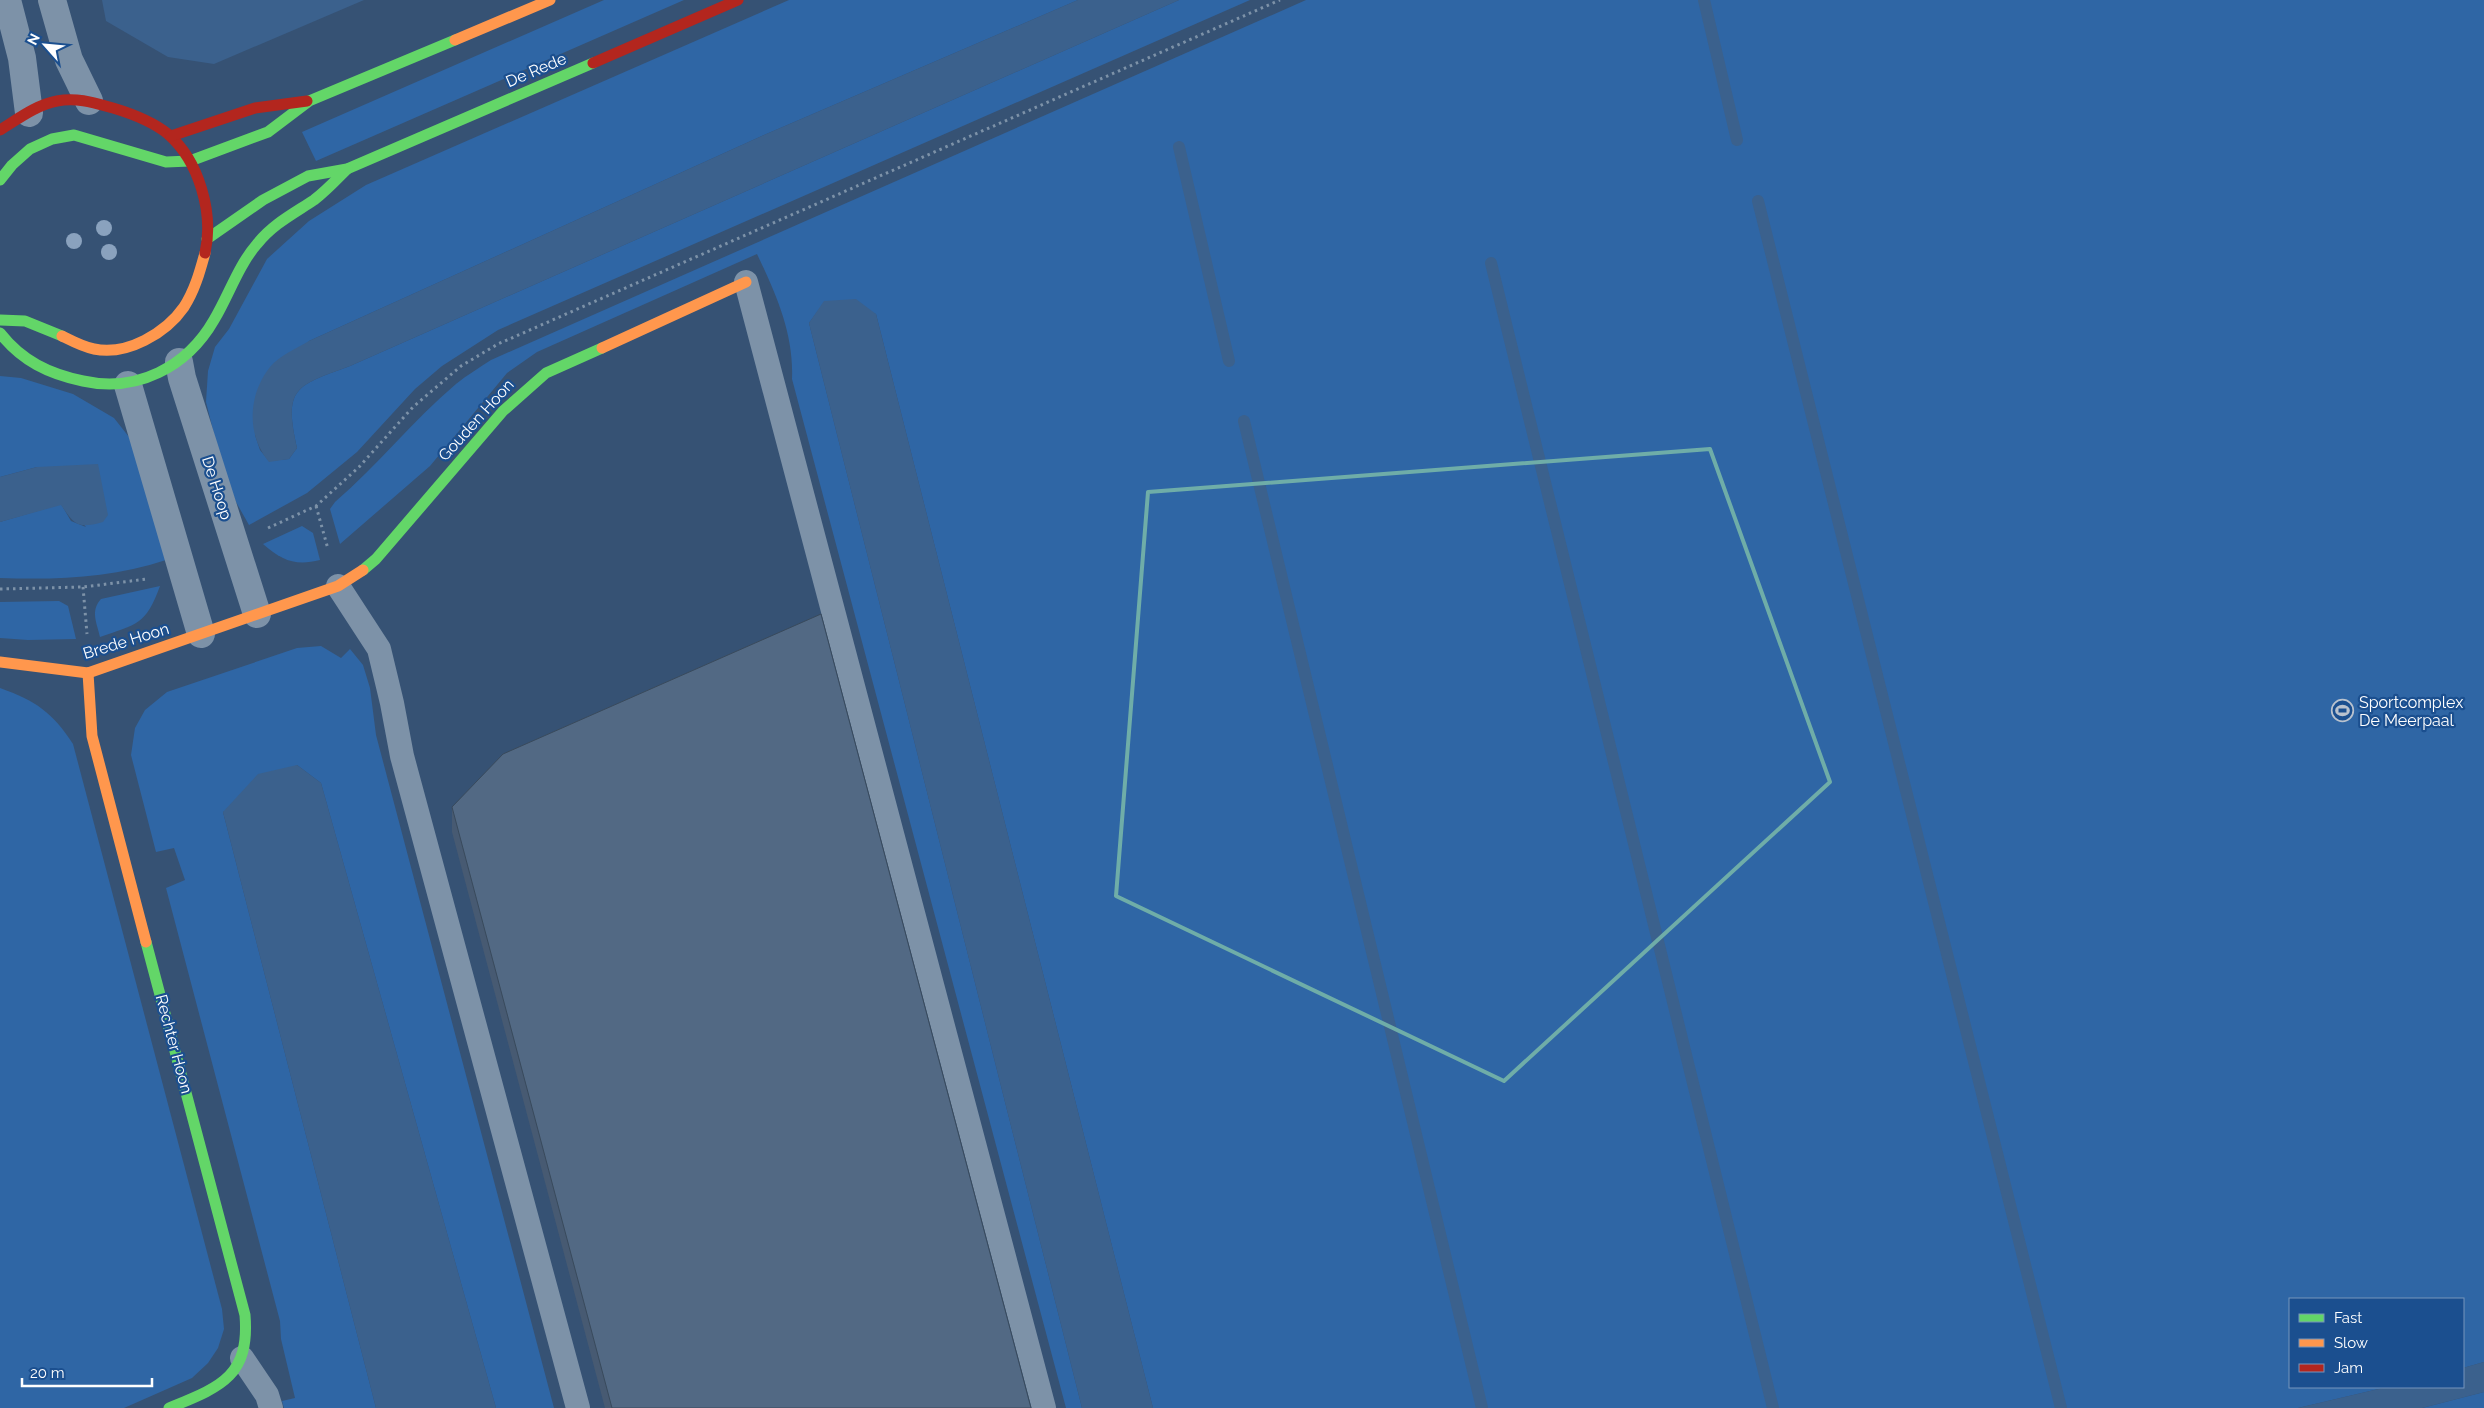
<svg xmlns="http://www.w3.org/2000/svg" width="2484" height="1408" font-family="Raleway,sans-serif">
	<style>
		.green { fill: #2f66a5 }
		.water { fill: #3b618d }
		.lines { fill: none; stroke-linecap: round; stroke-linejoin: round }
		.stream { stroke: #3b618d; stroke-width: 12 }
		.path { stroke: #7d92a8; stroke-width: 3; stroke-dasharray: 2.5 4; stroke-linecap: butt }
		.lane { stroke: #7d92a8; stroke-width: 24 }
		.street { stroke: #7d92a8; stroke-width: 28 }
		.fast { stroke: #63d668; stroke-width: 11 }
		.slow { stroke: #ff974d; stroke-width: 11 }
		.jam { stroke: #b3261e; stroke-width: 11 }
		.tree { fill: #8aa2be }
		.wall { fill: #475a72 }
		.building { fill: #526984; stroke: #394a5c }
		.marked { fill: none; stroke: #6fada8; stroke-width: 4; stroke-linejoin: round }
		.labels { text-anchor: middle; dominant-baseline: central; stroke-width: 4.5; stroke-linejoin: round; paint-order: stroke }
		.street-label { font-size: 16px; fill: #fff; stroke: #1b4f8f }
		.poi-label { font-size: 16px; fill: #fff; stroke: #1b4f8f; text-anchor: start }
	</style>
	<rect width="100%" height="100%" fill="#365274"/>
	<g class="green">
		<path d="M604,0H684L316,161L302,132Z"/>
		<path d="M789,0H1078L764,135L309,341L255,435L260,450L269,461L289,459L297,448C283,387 296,386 350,366L1179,0H1250L498,330L442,366L415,389L357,452L307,493L249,525L236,502L221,462L206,402L208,371L215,347L229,329L267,259L309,221L366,185Z"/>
		<path d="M1306,0H2484V1362L2463,1368V1299H2290V1387H2387L2298,1408H1153L876,314L825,301L809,323L1082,1408H1066L792,379C794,334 776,294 757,254L537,352L507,373L430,466L340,544L330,509L335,502C378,465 413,420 456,384C467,375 479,368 491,360Z"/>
		<path d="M0,376L21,378L73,394L114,418L133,442L166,560C112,578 57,580 0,578V522L61,504L71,521L86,527L37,467L0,477Z"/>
		<path d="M302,526L313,533L320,560C296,566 282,561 263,544Z"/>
		<path d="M160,586C146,625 137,624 100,637C97,623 90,611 101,599Z"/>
		<path d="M59,601L68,606L76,639L28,640L0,638V602Z"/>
		<path d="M321,646L341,658L350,649L363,665L370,688L376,735L554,1408H496L321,783L297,765L223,812L376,1408H284L282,1401L295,1398L281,1339L280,1321L166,888L185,880L174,848L156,852L131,755L135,728L145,710L167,692L297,648Z"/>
		<path d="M0,688C36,701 52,712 73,744L222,1309L224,1329L218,1348L208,1363L192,1378L124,1408H0Z"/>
		<path d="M2484,1392V1408H2422Z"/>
	</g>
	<g class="water">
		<path d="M102,0H364L214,64L168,57L106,21Z"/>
		<path d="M1078,0H1179L350,366C296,386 283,387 297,448L289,459L269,462C246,434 248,395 270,367C279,356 297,348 309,341L764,135Z"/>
		<path d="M856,299L876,314L1153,1408H1082L809,323L824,301Z"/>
		<path d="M98,464L108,515L103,522C77,529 75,525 61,505L0,522V477L37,467Z"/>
		<path d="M297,765L321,783L496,1408H376L223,812L258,774Z"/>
		<path d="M2484,1362V1392L2422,1408H2298L2387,1387H2463V1368Z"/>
	</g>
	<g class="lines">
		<g class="stream">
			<path d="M1704,0L1737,140"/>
			<path d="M1179,147L1229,361"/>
			<path d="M1758,201L2061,1408"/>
			<path d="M1491,263L1773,1408"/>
			<path d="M1244,421L1482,1408"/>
		</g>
		<g class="path">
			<path d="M316,506L328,549"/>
			<path d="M268,528L316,506L359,467L413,407L461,366L498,344L1280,0"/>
			<path d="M83,587L87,634"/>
			<path d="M0,589L83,587L147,579"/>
		</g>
		<g class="lane">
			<path d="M746,282L1044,1408"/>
			<path d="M338,586L379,649L392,703L402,756L578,1408"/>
			<path d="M242,1358L267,1395L271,1408"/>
		</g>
		<g class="street">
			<path d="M7,0L22,58L29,113"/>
			<path d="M52,0L69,60L89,101"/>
			<path d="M179,362L182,378L257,614"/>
			<path d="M128,385L201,634"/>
		</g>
		<g class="fast">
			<path d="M0,180L12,165L30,149L52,139L74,135L166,162L190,161L268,132L309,101L455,40"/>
			<path d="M207,239L263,200L308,176L347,169L593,63"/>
			<path d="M0,320L25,321L62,336"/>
			<path d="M0,333C22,361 49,374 83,381C137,393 187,367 214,320C229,295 238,266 257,244C273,224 293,214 314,200C326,191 336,180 347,169"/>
			<path d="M363,570L376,559L503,411L546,373L602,348"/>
			<path d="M146,942L245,1315C250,1377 220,1387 169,1408"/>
		</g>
		<g class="slow">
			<path d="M455,40L550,0"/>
			<path d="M62,336C72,341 83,347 94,349C127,356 166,333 184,307C195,290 200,271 205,253"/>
			<path d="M602,348L746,282"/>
			<path d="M0,662L88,673L338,586L363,570"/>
			<path d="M88,673L92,736L146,942"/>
		</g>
		<g class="jam">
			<path d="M593,63L738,0"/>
			<path d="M0,130C18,119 36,105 57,101C77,97 95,103 113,108C133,114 152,121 168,134C199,161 214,213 205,253"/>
			<path d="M171,136L255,108L307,101"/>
		</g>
	</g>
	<g class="tree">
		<circle cx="104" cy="228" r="8"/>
		<circle cx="74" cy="241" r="8"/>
		<circle cx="109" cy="252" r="8"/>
	</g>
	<path class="wall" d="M452,807L1031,1408H605L452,832Z"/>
	<path class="building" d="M821,614L1031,1408H612L452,807L503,754Z"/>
	<path class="marked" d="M1710,449L1830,782L1504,1081L1116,896L1148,492Z"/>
	<defs>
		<symbol id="stadium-ring" viewBox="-11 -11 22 22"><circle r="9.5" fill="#1b4f8f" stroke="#b9c2ce" stroke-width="1.5"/><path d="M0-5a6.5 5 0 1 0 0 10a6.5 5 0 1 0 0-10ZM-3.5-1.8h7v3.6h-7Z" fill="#b9c2ce"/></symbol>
	</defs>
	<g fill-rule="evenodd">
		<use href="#stadium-ring" x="2330" y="698" width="25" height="25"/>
	</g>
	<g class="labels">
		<g class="street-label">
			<text transform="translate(536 70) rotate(-23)">De Rede</text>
			<text transform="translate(476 420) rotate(-48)">Gouden Hoon</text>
			<text transform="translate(217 488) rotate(72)">De Hoop</text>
			<text transform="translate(126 641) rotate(-17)">Brede Hoon</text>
			<text transform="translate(174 1044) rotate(75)">Rechter Hoon</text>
		</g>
		<g class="poi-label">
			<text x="2359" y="702">Sportcomplex<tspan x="2359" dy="18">De Meerpaal</tspan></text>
		</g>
	</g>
	<rect x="2289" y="1298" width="175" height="90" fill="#1b4f8f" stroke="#7695bc"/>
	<rect x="2299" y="1314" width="25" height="8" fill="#63d668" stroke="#7695bc"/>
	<text x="2334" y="1323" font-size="15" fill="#ffffff">Fast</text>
	<rect x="2299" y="1339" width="25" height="8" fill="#ff974d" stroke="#7695bc"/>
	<text x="2334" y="1348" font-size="15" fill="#ffffff">Slow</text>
	<rect x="2299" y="1364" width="25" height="8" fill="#b3261e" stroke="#7695bc"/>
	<text x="2334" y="1373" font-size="15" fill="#ffffff">Jam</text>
	<g transform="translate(45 45) rotate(297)" stroke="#1b4f8f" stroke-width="4" paint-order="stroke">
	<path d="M0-4L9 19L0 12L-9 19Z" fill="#ffffff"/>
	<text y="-8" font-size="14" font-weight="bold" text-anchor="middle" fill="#ffffff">N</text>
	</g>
	<path d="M22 1378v8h130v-8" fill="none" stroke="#ffffff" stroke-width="2.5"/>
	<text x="30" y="1378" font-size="15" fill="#ffffff" stroke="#1b4f8f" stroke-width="4" paint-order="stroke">20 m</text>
</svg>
